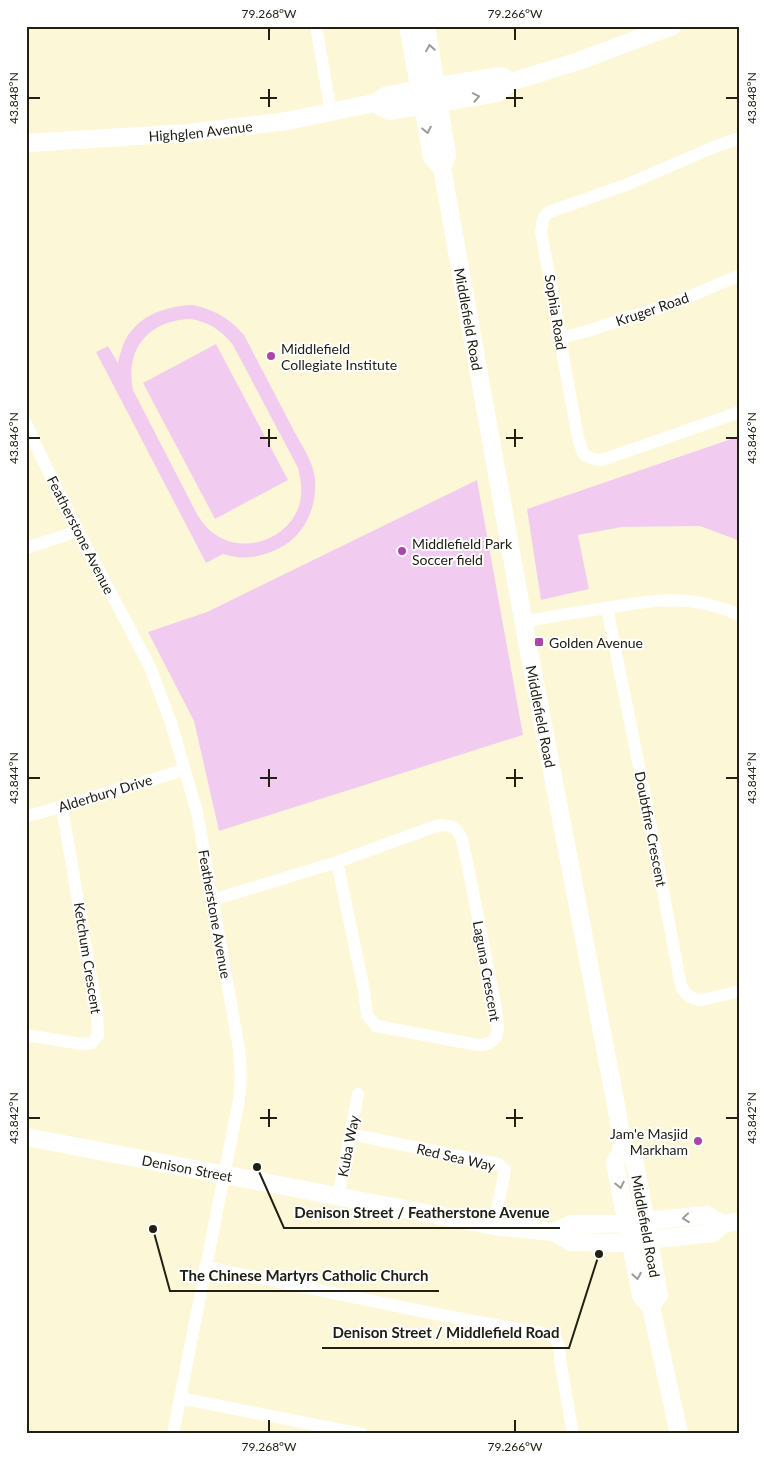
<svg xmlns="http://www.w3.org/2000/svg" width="766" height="1460" font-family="Lato,sans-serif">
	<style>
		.green { fill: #f2ccf0; fill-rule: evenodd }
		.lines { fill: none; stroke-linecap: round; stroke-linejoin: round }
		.street { stroke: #fff; stroke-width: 12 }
		.secondary { stroke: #fff; stroke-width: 18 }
		.oneway { stroke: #9c9b95 }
		.ticks { fill: none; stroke: #222014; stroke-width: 2 }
		.poi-dot { fill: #aa45a9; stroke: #fff; stroke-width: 2 }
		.labels { text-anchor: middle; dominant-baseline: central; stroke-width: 4; stroke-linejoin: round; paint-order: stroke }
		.street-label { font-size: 14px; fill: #222014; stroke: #fff }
		.poi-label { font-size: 14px; fill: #222014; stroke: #fff; text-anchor: start }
		.leader { fill: none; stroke: #222014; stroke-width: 2 }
		.callout-dot { fill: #222014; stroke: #fff; stroke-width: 2 }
		.callout-label { font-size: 15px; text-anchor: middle; font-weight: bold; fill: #222014; stroke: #fff; stroke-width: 4; stroke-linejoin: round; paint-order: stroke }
		.neatline { fill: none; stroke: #222014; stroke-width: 2 }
		.ticks-label { font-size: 12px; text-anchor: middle; fill: #222014 }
	</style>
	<rect width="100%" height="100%" fill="#fcf8d7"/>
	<g class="green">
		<path d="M193,305C215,310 229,318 244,335C260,366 276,396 292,427C300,443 313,460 315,479C317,504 307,531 285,545C265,557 245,561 223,554L206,563L96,352L108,346L118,363C119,357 121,351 123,345C135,316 165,306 193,305ZM190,319C209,322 221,330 233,345L298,468C300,477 302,485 301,495C298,534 249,557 216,535C208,530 203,523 198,516L133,390C125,349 148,321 190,319Z"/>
		<path d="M216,344L288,480L215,519L143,383Z"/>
		<path d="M740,436V541L700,526L622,527L578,535L589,589L541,600L527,509Z"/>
		<path d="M477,480L523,735L219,831L194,721L148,632L207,612Z"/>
	</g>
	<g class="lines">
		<g class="street">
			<path d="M316,26L331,112"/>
			<path d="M740,138L714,147L626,185L549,212L543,218L541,232L561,338L563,356L578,438L583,453L586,456L594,459L602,460L740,412"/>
			<path d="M561,338L584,332L677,302L740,275"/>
			<path d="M26,423L39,452L77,529L150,667L171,723L197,812L239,1049L241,1078L239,1100L173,1434"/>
			<path d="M26,548L66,535L77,529"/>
			<path d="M607,608L645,796L681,986C686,995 691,1000 702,1000L740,991"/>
			<path d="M523,622C551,616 579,612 607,608C656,599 692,594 740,615"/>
			<path d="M26,817L184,770"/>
			<path d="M213,900L337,862L439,825C452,825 457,828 462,839C472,884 480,929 489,974C491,987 501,1024 497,1034C492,1046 482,1046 472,1044L382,1027L376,1026L367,1015L364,990L337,862"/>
			<path d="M26,1035L81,1044L92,1043L98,1035L97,1012L62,807"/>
			<path d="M350,1134L498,1164L505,1170L494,1226"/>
			<path d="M338,1197L358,1094"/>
			<path d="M205,1267L431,1313L551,1335C560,1342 560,1349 560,1360L573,1434"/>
			<path d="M180,1398L362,1434"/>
		</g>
		<g class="secondary">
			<path d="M408,26L432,157L442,168"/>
			<path id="s1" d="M426,26L447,155L442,168L527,641L616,1105L623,1148L615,1163L641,1296L651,1307L679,1434"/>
			<path d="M374,103L389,111L497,93L511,82L579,61L672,26"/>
			<path id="s2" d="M26,143L189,133L287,121L374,103L385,96L419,89L501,76L511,82"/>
			<path id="s3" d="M26,1137L494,1226L554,1232L572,1224H614L707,1215L723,1224"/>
			<path id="s4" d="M623,1148L634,1158L659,1295L651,1307"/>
			<path d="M554,1232L571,1242L618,1243L713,1233L723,1224L740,1221"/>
		</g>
	</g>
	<defs><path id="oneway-chevron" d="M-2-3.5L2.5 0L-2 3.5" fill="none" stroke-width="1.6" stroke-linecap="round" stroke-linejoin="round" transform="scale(1.25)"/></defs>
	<g class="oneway">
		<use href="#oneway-chevron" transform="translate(430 48) rotate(-99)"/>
		<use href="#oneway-chevron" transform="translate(476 97) rotate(-11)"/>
		<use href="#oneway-chevron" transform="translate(427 130) rotate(79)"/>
		<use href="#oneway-chevron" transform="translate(620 1185) rotate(78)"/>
		<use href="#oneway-chevron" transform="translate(686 1218) rotate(174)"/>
		<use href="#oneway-chevron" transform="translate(637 1276) rotate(80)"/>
	</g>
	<path class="ticks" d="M269,28V40M515,28V40M269,89V107M515,89V107M28,98H40M260,98H277M506,98H523M726,98H738M269,429V447M515,429V447M28,438H40M260,438H277M506,438H523M726,438H738M269,769V787M515,769V787M28,778H40M260,778H277M506,778H523M726,778H738M269,1109V1127M515,1109V1127M28,1118H40M260,1118H277M506,1118H523M726,1118H738M269,1420V1432M515,1420V1432"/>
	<g class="poi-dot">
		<circle cx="271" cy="356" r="5"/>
		<circle cx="402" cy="551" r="5"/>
		<rect x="534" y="637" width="10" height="10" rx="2.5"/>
		<circle cx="698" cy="1141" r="5"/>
	</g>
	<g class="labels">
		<g class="street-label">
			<text stroke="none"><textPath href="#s2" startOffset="175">Highglen Avenue</textPath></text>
			<text transform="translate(652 309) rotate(-19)">Kruger Road</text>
			<text transform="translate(556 312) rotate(81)">Sophia Road</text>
			<text stroke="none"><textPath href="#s1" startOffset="298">Middlefield Road</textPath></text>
			<text transform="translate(81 535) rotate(63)">Featherstone Avenue</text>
			<text stroke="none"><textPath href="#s1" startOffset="702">Middlefield Road</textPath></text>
			<text transform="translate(105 793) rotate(-17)">Alderbury Drive</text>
			<text transform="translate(651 829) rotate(79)">Doubtfire Crescent</text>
			<text transform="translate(215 914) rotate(80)">Featherstone Avenue</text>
			<text transform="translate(88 958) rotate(81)">Ketchum Crescent</text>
			<text transform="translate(487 971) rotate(80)">Laguna Crescent</text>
			<text transform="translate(348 1146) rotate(-79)">Kuba Way</text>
			<text transform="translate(456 1157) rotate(13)">Red Sea Way</text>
			<text stroke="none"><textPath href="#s3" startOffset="164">Denison Street</textPath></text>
			<text stroke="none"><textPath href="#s4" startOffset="84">Middlefield Road</textPath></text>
		</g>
		<g class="poi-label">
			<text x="281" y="348">Middlefield<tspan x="281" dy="16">Collegiate Institute</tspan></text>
			<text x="412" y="543">Middlefield Park<tspan x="412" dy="16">Soccer field</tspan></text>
			<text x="549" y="642">Golden Avenue</text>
			<text x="688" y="1133" text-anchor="end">Jam'e Masjid<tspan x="688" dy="16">Markham</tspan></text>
		</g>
	</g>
	<path class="leader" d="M257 1167L284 1228H560M153 1229L170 1291H439M599 1254L569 1348H322"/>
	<g class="callout-dot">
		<circle cx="257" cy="1167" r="5"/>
		<circle cx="153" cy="1229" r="5"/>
		<circle cx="599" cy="1254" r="5"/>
	</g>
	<g class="callout-label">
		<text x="422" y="1218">Denison Street / Featherstone Avenue</text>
		<text x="304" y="1281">The Chinese Martyrs Catholic Church</text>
		<text x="446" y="1338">Denison Street / Middlefield Road</text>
	</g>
	<rect width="766" height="1460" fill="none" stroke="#ffffff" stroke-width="55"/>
	<rect x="28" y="28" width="710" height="1404" class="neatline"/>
	<g class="ticks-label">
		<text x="269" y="18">79.268°W</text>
		<text x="515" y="18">79.266°W</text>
		<text transform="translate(14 98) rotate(-90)" y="4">43.848°N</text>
		<text transform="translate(752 98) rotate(-90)" y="4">43.848°N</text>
		<text transform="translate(14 438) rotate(-90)" y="4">43.846°N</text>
		<text transform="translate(752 438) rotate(-90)" y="4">43.846°N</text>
		<text transform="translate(14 778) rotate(-90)" y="4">43.844°N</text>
		<text transform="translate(752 778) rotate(-90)" y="4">43.844°N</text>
		<text transform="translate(14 1118) rotate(-90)" y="4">43.842°N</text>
		<text transform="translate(752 1118) rotate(-90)" y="4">43.842°N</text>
		<text x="269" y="1451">79.268°W</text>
		<text x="515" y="1451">79.266°W</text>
	</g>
</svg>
